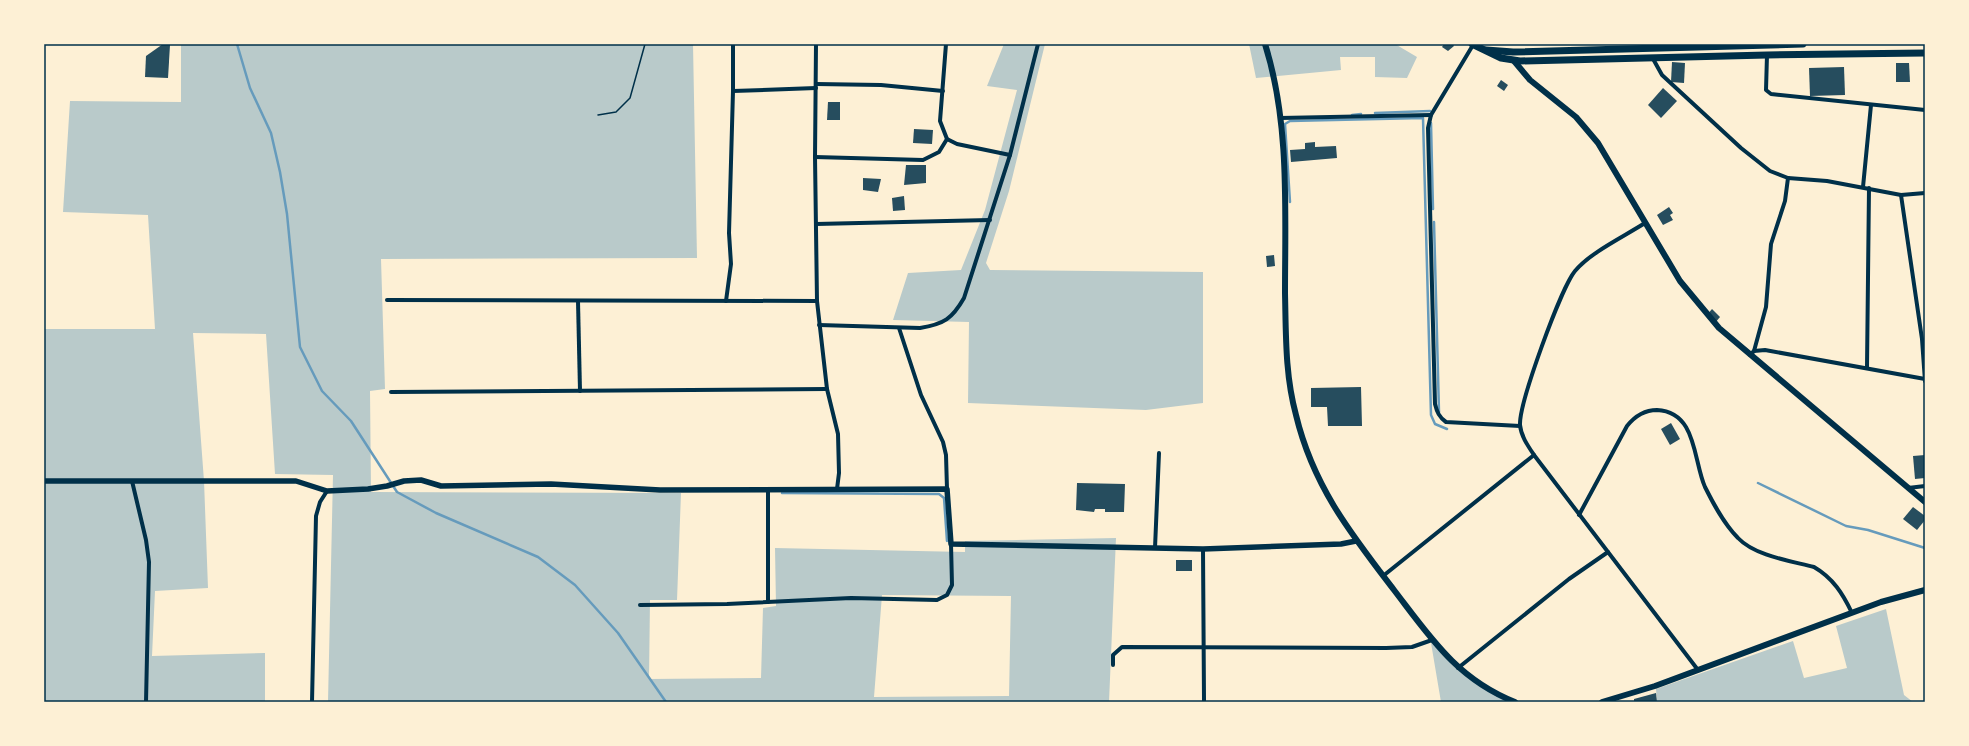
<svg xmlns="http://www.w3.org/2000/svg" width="1969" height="746" font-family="'PT Sans',sans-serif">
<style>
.green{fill:#b9caca;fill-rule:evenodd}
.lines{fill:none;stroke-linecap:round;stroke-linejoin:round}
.stream{stroke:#669bbc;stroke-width:2.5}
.building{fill:#264d5e}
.path{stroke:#003049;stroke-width:1.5}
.minor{stroke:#003049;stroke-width:4}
.tertiary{stroke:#003049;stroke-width:5.5}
.secondary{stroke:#003049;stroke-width:6}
.trunk{stroke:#003049;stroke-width:7}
.neatline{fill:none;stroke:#003049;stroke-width:1.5}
</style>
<rect width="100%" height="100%" fill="#fdf0d5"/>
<g class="green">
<path d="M181,44H693L697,258L381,259L385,389L370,391L371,492L681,493L677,600H650L649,679L761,678L763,608L776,606L775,548L965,552V541L1116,538L1109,702H328L333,475L275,474L266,334L193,333L204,481L208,588L155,591L152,656L265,653V702H44V329H155L148,215L63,212L70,101L181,102ZM882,595L1011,596L1009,696L874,697Z"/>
<path d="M1004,44H1045L1009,191L986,263L990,270L1203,272V403L1146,410L968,403L969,322L893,320L908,273L961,270L985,210L1017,90L987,86Z"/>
<path d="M1249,44H1395L1417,57L1407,78L1375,77V57H1340L1341,70L1256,78Z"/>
<path d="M1886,609L1904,695L1913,702H1657L1656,689L1793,641L1804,678L1847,668L1836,626Z"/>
<path d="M1430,637L1464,673L1516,702H1441Z"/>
</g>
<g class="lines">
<g class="stream">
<path d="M237,44L250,88L271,133L280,172L287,214L300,347L322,391L351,421L397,492L436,513L538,557L575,585L618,633L666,702"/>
<path d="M1375,113L1430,111"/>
<path d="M1352,115L1361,114"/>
<path d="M1431,123L1433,209"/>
<path d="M1290,202L1285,124L1290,121L1423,118L1431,415L1435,424L1447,429"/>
<path d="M1434,222L1439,412"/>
<path d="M1758,483L1846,526L1868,530L1925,548"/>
<path d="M782,493L939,494L944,498L947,541"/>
</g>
</g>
<g class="building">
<path d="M163,44L170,45L168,78L145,77L146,56Z"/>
<path d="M1444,44H1453L1454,46L1448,51L1442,47Z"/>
<path d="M1672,62L1685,63L1684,83L1671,82Z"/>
<path d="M1896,63H1909L1910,82H1896Z"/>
<path d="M1844,67L1845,95L1810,96L1809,68Z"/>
<path d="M1501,80L1508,85L1504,91L1497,86Z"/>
<path d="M1663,88L1677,101L1661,118L1648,105Z"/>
<path d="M828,102H840V120H827Z"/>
<path d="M914,129L933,130L932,144L913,143Z"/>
<path d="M1315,142V147L1336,146L1337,158L1291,162L1290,150L1305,149V143Z"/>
<path d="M906,165H926V183L904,185Z"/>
<path d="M863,178L881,179L878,192L863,190Z"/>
<path d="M904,196L905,210L893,211L892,198Z"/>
<path d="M1669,207L1673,213L1670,215L1673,220L1663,225L1657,215Z"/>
<path d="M1274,255L1275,266L1267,267L1266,256Z"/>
<path d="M1712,309L1720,317L1715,323L1707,315Z"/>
<path d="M1361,387L1362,426H1328L1327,407H1311V388Z"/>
<path d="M1671,423L1680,439L1670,445L1661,429Z"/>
<path d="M1925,455V478L1915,479L1913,456Z"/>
<path d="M1077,483L1125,484L1124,512H1105V509H1095L1094,512L1076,510Z"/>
<path d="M1913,507L1925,516V520L1917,530L1903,519Z"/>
<rect x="1176" y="560" width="16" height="11"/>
<path d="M1656,693L1657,702H1634V699Z"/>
</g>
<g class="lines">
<path class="path" d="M598,115L616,112L630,98L645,44"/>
<g class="minor">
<path d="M816,44L815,157L817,301L827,389L838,434L839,473L837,489"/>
<path d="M946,44L940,121L947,139L957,144L1010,155"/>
<path d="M1473,45L1431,115L1428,128L1435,404C1437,412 1439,417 1446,422L1520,426"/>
<path d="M1767,55L1766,90L1771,94L1925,110"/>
<path d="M1652,57L1662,75L1741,148L1770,171L1788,178L1827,181L1901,195L1925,193"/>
<path d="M816,84L881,85L943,91"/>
<path d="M733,91L816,88"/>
<path d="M1280,118L1431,115"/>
<path d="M815,157L923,160L939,152L947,139"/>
<path d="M1863,187L1871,105"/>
<path d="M1901,195L1922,339L1925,381"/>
<path d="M1645,223C1623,237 1591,252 1575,271C1561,288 1519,403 1520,425C1521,436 1528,446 1534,455L1698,670"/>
<path d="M816,224L990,220"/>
<path d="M387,300L817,301"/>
<path d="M578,301L580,391"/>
<path d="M726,301L731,264L729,233L733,91V44"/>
<path d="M819,325L920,328C944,324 952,319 964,298L1010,155L1038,44"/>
<path d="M899,328L921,395L943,442L946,455L947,489"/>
<path d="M1754,351L1766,307L1771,244L1785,201L1788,178"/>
<path d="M1750,355L1754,351L1765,350L1925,379"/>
<path d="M1867,367L1869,188"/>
<path d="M391,392L827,389"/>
<path d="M132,481L146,540L149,562L146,702"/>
<path d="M1908,488L1925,486"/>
<path d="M768,489V602"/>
<path d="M1579,515L1627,426C1635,416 1644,410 1657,410C1697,412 1693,460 1705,487C1714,505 1724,524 1738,538C1755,556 1791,561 1814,567C1833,578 1843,594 1852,613"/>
<path d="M1155,548L1159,453"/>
<path d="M1203,549L1204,701"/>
<path d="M1383,576L1534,455"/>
<path d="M640,605L727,604L851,598L937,600L947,595L952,585L951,544"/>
<path d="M1113,665V655L1122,647L1386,648L1412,647L1432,640"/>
<path d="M1458,668L1569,579L1608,552"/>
<path d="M312,702L316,516L320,502L327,491"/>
</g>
<path class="tertiary" d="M44,481H296L327,491L368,489L387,486L404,481L421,480L441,486L551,484L660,490L947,489L951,544L1203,549L1341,544L1356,541"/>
<g class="secondary">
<path d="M1265,44C1290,123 1285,211 1285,293C1286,334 1285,375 1296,415C1313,486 1351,534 1394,590C1430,637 1457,679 1515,702"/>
<path d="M1514,61L1530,80L1576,117L1598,143L1680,281L1719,328L1925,502"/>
<path d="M1602,702L1655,686L1881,602L1925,590"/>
</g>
<g class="trunk">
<path d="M1472,44L1501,58L1520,61L1767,55L1925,53"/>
<path d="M1486,50L1513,52L1803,44"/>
</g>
</g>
<rect width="1969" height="746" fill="none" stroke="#fdf0d5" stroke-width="90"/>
<rect x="45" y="45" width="1879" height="656" class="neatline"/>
</svg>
